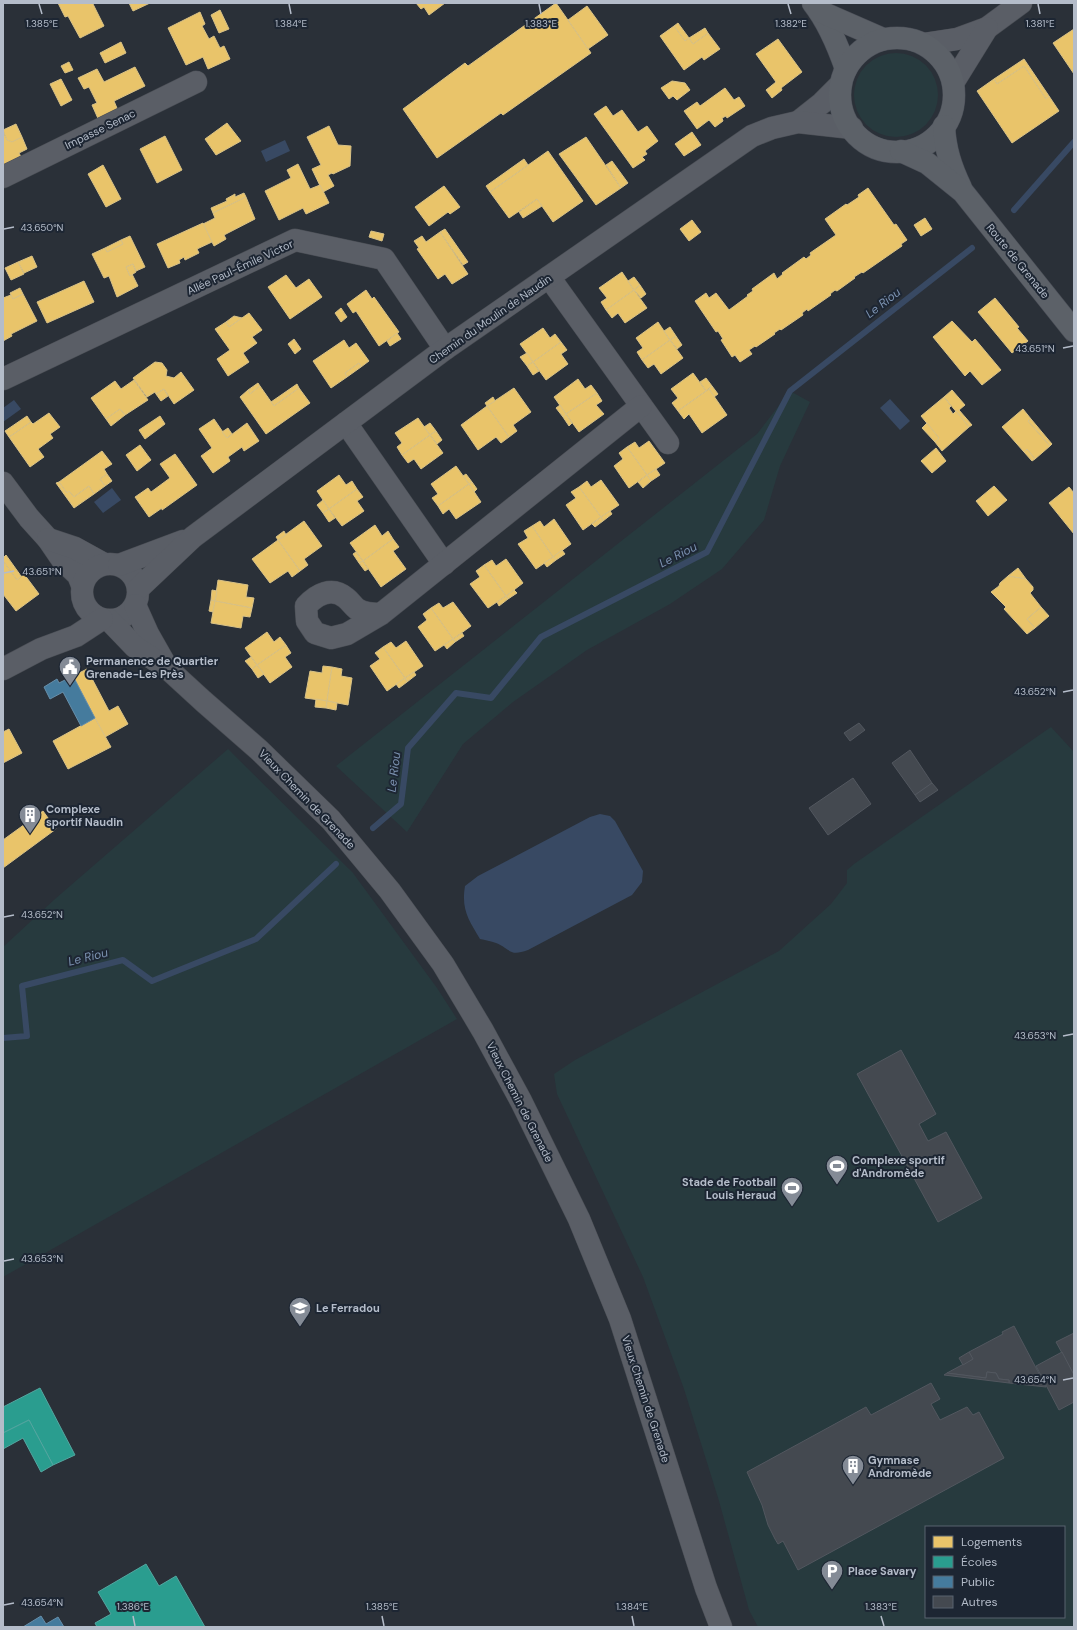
<svg xmlns="http://www.w3.org/2000/svg" width="1077" height="1630" font-family="'DM Sans',sans-serif">
<style>
.green{fill:#273a3e;fill-rule:evenodd}
.water{fill:#384963}
.homes{fill:#e9c46a;stroke:#d9c286}
.schools{fill:#2a9d8f;stroke:#53a6a0}
.public{fill:#457b9d;stroke:#668eaa}
.lines{fill:none;stroke-linecap:round;stroke-linejoin:round}
.stream{stroke:#384963;stroke-width:6}
.building{fill:#444950;stroke:#52575f}
.minor-casing{stroke:#484c53;stroke-width:23}
.major-casing{stroke:#484c55;stroke-width:23}
.minor{stroke:#5a5e66;stroke-width:22}
.major{stroke:#5c6168;stroke-width:22}
.ticks{fill:none;stroke:#b4bcc9;stroke-width:1.5}
.labels{text-anchor:middle;dominant-baseline:central;stroke-width:4;stroke-linejoin:round;paint-order:stroke}
.street-label{font-size:11px;fill:#b4bcc9;stroke:#1d2633}
.poi-label{font-size:11px;font-weight:bold;fill:#b4bcc9;stroke:#1d2633;text-anchor:start}
.water-label{font-size:12px;font-style:italic;fill:#7c92b1;stroke:#1d2633}
.ticks-label{font-size:10px;text-anchor:middle;fill:#b4bcc9;stroke:#1d2633;stroke-width:4;stroke-linejoin:round;paint-order:stroke}
</style>
<rect width="100%" height="100%" fill="#2a3038"/>
<g class="green">
<circle cx="896" cy="95" r="42"/>
<path d="M790,391L810,402L780,466L764,520L722,569L670,604L587,650L513,702L463,744L407,832L336,766L757,434Z"/>
<path d="M1051,727L1074,752V1627H758L749,1610L719,1501L684,1389L643,1277L557,1094L554,1074L575,1060L779,951L831,904L847,883V870L854,864ZM926,1527H1064V1617H926Z"/>
<path d="M228,749L353,873L437,988L457,1019L3,1277V947L55,899Z"/>
</g>
<g class="water">
<path d="M285,140L290,151L266,162L261,151Z"/>
<path d="M890,399L910,421L900,430L880,408Z"/>
<path d="M14,400L21,409L3,422V408Z"/>
<path d="M112,488L121,500L103,513L94,502Z"/>
<path d="M600,814L610,816L615,821L643,871L642,882L632,895L528,950C509,957 511,949 496,943C491,941 485,940 480,939C469,920 461,910 465,886L478,876L590,817Z"/>
</g>
<g class="homes">
<path d="M58,3H94L93,4L104,26L80,38L68,16L65,17Z"/>
<path d="M129,3H150L133,11Z"/>
<path d="M416,3H445L429,15L424,7L421,9Z"/>
<path d="M556,3L591,53L503,115L501,113L437,158L403,109L465,63L468,66Z"/>
<path d="M587,6L608,35L588,49L568,20Z"/>
<path d="M220,10L229,29L219,33L211,15Z"/>
<path d="M200,12L205,24L202,26L209,39L214,36L220,48L224,46L230,59L208,69L203,57L186,65L168,28Z"/>
<path d="M678,23L689,38L685,41L674,26Z"/>
<path d="M674,26L685,41L689,38L693,44L708,33L720,49L704,60L702,57L684,70L660,36Z"/>
<path d="M705,28L708,33L693,44L689,38Z"/>
<path d="M1074,29V74L1053,43Z"/>
<path d="M778,39L802,72L781,88L782,90L772,98L766,90L776,82L756,54Z"/>
<path d="M121,42L126,53L105,63L100,53Z"/>
<path d="M1024,59L1049,96L1046,99L1024,66L997,84L994,79Z"/>
<path d="M69,62L73,70L65,73L61,66Z"/>
<path d="M1024,66L1046,99L1049,96L1059,111L1012,143L977,91L994,79L997,84Z"/>
<path d="M135,67L145,86L114,101L119,113L100,123L92,105L97,103L89,87L84,89L78,78L97,69L104,82Z"/>
<path d="M61,79L72,100L61,106L50,84Z"/>
<path d="M672,81L685,83L690,90L677,100L673,96L669,99L661,88Z"/>
<path d="M725,88L734,100L739,97L745,106L727,118L726,116L722,118L723,121L715,127L709,120L697,129L684,111L697,102L700,106Z"/>
<path d="M606,106L613,116L622,110L638,132L647,126L658,141L645,151L647,154L642,157L645,160L633,168L594,114Z"/>
<path d="M227,123L241,141L216,155L205,139Z"/>
<path d="M16,124L22,137L12,142L7,140L3,130Z"/>
<path d="M329,126L338,145L351,146L350,166L333,174L332,173L328,175L334,186L323,192L312,169L321,165L307,137Z"/>
<path d="M3,132L7,140L12,142L22,137L27,149L19,153L23,161L3,171Z"/>
<path d="M692,132L701,145L684,156L675,144Z"/>
<path d="M165,136L182,170L157,183L140,149Z"/>
<path d="M586,137L621,188L596,205L559,154Z"/>
<path d="M548,151L583,201L553,222L537,199L509,218L490,192Z"/>
<path d="M524,159L528,165L490,192L486,186Z"/>
<path d="M612,161L628,183L621,188L606,165Z"/>
<path d="M298,164L310,189L320,185L329,203L306,214L303,208L279,220L265,191L291,178L287,170Z"/>
<path d="M103,165L121,199L106,207L88,174Z"/>
<path d="M444,186L460,207L450,214L448,212L429,226L415,207Z"/>
<path d="M868,188L894,225L896,224L907,240L901,244L902,246L863,273L862,272L854,277L855,278L837,291L835,290L830,294L831,295L808,311L807,309L802,313L803,315L781,330L780,329L774,333L775,334L756,347L755,346L749,350L752,354L740,362L735,355L732,357L721,340L723,339L718,331L716,332L695,301L706,293L709,298L716,293L729,310L748,296L747,295L753,291L752,289L774,273L777,279L783,274L782,273L804,257L806,259L811,255L810,253L836,235L825,219L846,204L847,205L859,197L858,195Z"/>
<path d="M244,193L246,197L213,213L211,208L227,201L226,199L235,194V197Z"/>
<path d="M246,197L255,219L224,235L226,239L214,246L203,224L215,218L213,213Z"/>
<path d="M537,199L542,206L523,218L519,212Z"/>
<path d="M925,218L932,229L921,236L914,225Z"/>
<path d="M692,220L701,232L689,241L680,229Z"/>
<path d="M203,223L212,242L197,249L199,253L185,260L184,257L179,260L180,263L168,268L157,244Z"/>
<path d="M445,229L468,262L463,265L440,232Z"/>
<path d="M371,231L384,234L382,241L369,237Z"/>
<path d="M440,232L468,274L452,284L445,274L438,279L417,249L419,248L414,241L422,236L426,242Z"/>
<path d="M130,236L145,267L136,271L133,264L126,267L130,276L132,274L138,286L117,297L109,276L104,278L92,254L105,248L107,252L123,244L121,240Z"/>
<path d="M121,240L123,244L107,252L105,248Z"/>
<path d="M32,256L37,267L24,273L18,262Z"/>
<path d="M18,262L24,274L11,280L5,268Z"/>
<path d="M133,264L136,272L130,276L126,267Z"/>
<path d="M622,272L634,290L606,310L601,302L607,298L599,288Z"/>
<path d="M286,275L296,288L309,279L322,297L290,319L268,287Z"/>
<path d="M634,277L640,285L634,290L628,281Z"/>
<path d="M84,281L94,302L47,323L37,302Z"/>
<path d="M640,285L646,294L641,298L634,290Z"/>
<path d="M20,288L23,294L13,299L10,293Z"/>
<path d="M366,290L372,299L374,297L399,332L379,346L356,311L353,313L347,304Z"/>
<path d="M634,290L647,308L625,323L618,313L612,318L606,310Z"/>
<path d="M23,294L37,321L11,334L12,336L3,341V298L11,295L13,299Z"/>
<path d="M995,298L1019,327L1017,328L1028,341L1012,353L978,312Z"/>
<path d="M341,308L347,317L341,322L335,313Z"/>
<path d="M249,313L262,330L252,337L257,343L243,353L249,362L228,376L217,359L230,350L215,329L226,322L229,327Z"/>
<path d="M234,316L242,318L229,327L226,322Z"/>
<path d="M952,321L972,342L975,339L1001,370L982,385L970,371L965,376L933,337Z"/>
<path d="M658,322L670,340L642,360L637,352L643,348L636,338Z"/>
<path d="M670,327L676,336L670,340L664,331Z"/>
<path d="M543,328L550,338L555,334L561,342L533,362L520,344Z"/>
<path d="M397,333L401,339L390,346L387,341Z"/>
<path d="M676,336L682,345L677,349L670,340Z"/>
<path d="M294,339L301,349L295,354L288,344Z"/>
<path d="M344,340L349,348L356,343L369,361L361,367L359,363L345,373L347,377L331,388L313,361Z"/>
<path d="M670,340L683,358L661,374L654,364L648,368L642,360Z"/>
<path d="M561,342L567,350L561,354L568,364L546,380L533,362Z"/>
<path d="M527,353L533,362L527,366L520,357Z"/>
<path d="M155,362L162,363L167,370L166,376L174,378L181,372L194,390L174,404L164,389L156,394L155,392L147,397L133,378Z"/>
<path d="M533,362L539,371L533,375L527,366Z"/>
<path d="M359,363L361,367L347,377L345,373Z"/>
<path d="M693,373L706,391L678,411L672,403L678,398L671,389Z"/>
<path d="M706,378L712,386L706,391L700,382Z"/>
<path d="M578,379L585,389L591,385L597,393L566,414L554,397Z"/>
<path d="M134,380L148,400L125,415L120,409L106,419L91,398L115,381L121,389Z"/>
<path d="M258,383L260,386L250,394L248,390Z"/>
<path d="M297,384L299,388L274,406L271,402Z"/>
<path d="M260,386L274,406L299,388L310,403L266,434L240,397L248,390L250,394Z"/>
<path d="M712,386L718,394L714,397L709,389Z"/>
<path d="M514,388L531,412L513,425L517,431L509,437L487,406Z"/>
<path d="M164,389L168,396L161,401L156,394Z"/>
<path d="M709,389L727,415L702,433L689,414L684,419L678,411Z"/>
<path d="M952,390L965,405L959,410L972,425L969,427L944,397Z"/>
<path d="M597,393L602,401L596,405L604,414L579,432L566,414Z"/>
<path d="M493,397L495,401L487,406L485,403Z"/>
<path d="M944,397L951,406L949,408L953,414L956,411L969,427L942,451L935,442L939,438L921,416Z"/>
<path d="M560,405L566,414L563,417L556,408Z"/>
<path d="M487,406L509,437L501,443L496,437L478,450L461,425Z"/>
<path d="M120,409L125,415L111,426L106,419Z"/>
<path d="M1023,409L1031,419L1028,421L1050,446L1035,459L1027,449L1024,452L1002,427Z"/>
<path d="M49,413L60,427L50,434L53,438L38,449L44,457L30,467L9,437L31,422L33,424Z"/>
<path d="M566,414L572,423L569,426L563,417Z"/>
<path d="M27,416L31,422L9,437L5,431Z"/>
<path d="M160,416L165,424L145,439L139,430Z"/>
<path d="M418,418L430,435L402,455L397,447L402,443L395,433Z"/>
<path d="M214,419L227,438L247,423L259,441L244,451L242,447L228,457L230,461L213,473L201,456L212,448L199,429Z"/>
<path d="M1031,419L1052,444L1050,446L1028,421Z"/>
<path d="M430,423L436,431L430,435L424,427Z"/>
<path d="M927,423L939,438L935,442L922,428Z"/>
<path d="M228,428L232,434L227,438L222,432Z"/>
<path d="M436,431L442,440L437,444L430,435Z"/>
<path d="M430,435L443,453L421,469L414,459L408,463L402,455Z"/>
<path d="M649,441L665,463L647,475L627,447L635,442L639,448Z"/>
<path d="M140,445L151,460L137,471L126,455Z"/>
<path d="M627,447L647,475L629,488L614,466L623,459L619,453Z"/>
<path d="M936,448L946,461L932,473L921,461Z"/>
<path d="M1027,449L1035,459L1032,461L1024,452Z"/>
<path d="M102,451L112,464L104,469L107,474L100,479L105,486L94,494L89,486L74,497L69,491L67,493L59,482Z"/>
<path d="M175,454L197,485L162,510V508L149,517L135,497L148,488L151,492L170,478L160,464Z"/>
<path d="M456,466L469,484L438,506L432,498L438,494L431,484Z"/>
<path d="M656,469L660,475L651,481L647,475Z"/>
<path d="M107,474L112,481L105,486L100,479Z"/>
<path d="M466,474L472,482L469,484L463,476Z"/>
<path d="M339,475L346,485L352,481L357,489L329,509L317,491Z"/>
<path d="M647,475L651,481L643,488L638,482Z"/>
<path d="M601,480L619,505L601,517L579,487L587,481L591,487Z"/>
<path d="M59,482L67,493L69,491L74,497L89,486L94,494L74,508L56,483Z"/>
<path d="M472,482L477,489L474,492L469,484Z"/>
<path d="M469,484L481,502L456,519L449,509L443,514L438,506Z"/>
<path d="M994,486L1007,500L988,516L976,501Z"/>
<path d="M579,487L601,517L583,530L566,505L576,498L571,492Z"/>
<path d="M1069,487L1074,493V534L1049,503Z"/>
<path d="M357,489L363,497L357,501L364,511L342,526L329,509Z"/>
<path d="M323,500L329,509L323,513L317,505Z"/>
<path d="M329,509L335,518L329,522L323,513Z"/>
<path d="M610,511L612,514L603,521L601,517Z"/>
<path d="M601,517L603,521L595,527L592,524Z"/>
<path d="M554,519L571,544L553,557L532,526L540,521L544,527Z"/>
<path d="M304,521L322,546L304,559L308,565L300,571L278,540Z"/>
<path d="M375,525L382,536L388,531L393,539L363,561L350,543Z"/>
<path d="M532,526L553,557L536,569L518,544L528,538L524,531Z"/>
<path d="M284,531L286,535L278,540L276,537Z"/>
<path d="M393,539L399,547L393,551L406,569L381,587L363,561Z"/>
<path d="M278,540L300,571L292,577L288,571L270,583L252,559Z"/>
<path d="M562,550L565,554L556,560L553,557Z"/>
<path d="M356,552L363,561L359,563L353,554Z"/>
<path d="M6,555L21,576L17,580L3,561V558Z"/>
<path d="M553,557L556,560L547,567L544,563Z"/>
<path d="M506,559L523,583L506,596L484,565L492,560L496,566Z"/>
<path d="M3,561L17,580L24,574L39,594L16,611L3,594Z"/>
<path d="M363,561L368,569L365,571L359,563Z"/>
<path d="M484,565L506,596L488,608L470,584L480,577L476,571Z"/>
<path d="M1018,568L1026,579L1008,576Z"/>
<path d="M1008,576L1026,579L1033,587V590L1030,593L1041,607L1027,619L1035,628L1027,634L1004,609L1006,607L991,592L999,586L1000,583Z"/>
<path d="M218,580L248,585L246,597L254,598L252,608L215,601Z"/>
<path d="M212,590L217,591L215,601L211,600Z"/>
<path d="M514,590L517,593L508,599L506,596Z"/>
<path d="M506,596L508,599L499,606L497,602Z"/>
<path d="M211,600L215,601L213,612L209,611Z"/>
<path d="M215,601L252,608L250,617L243,616L241,628L211,623Z"/>
<path d="M453,602L471,626L453,639L431,608L439,603L443,608Z"/>
<path d="M1041,607L1049,616L1035,628L1027,619Z"/>
<path d="M431,608L453,639L435,651L418,627L427,620L423,614Z"/>
<path d="M267,632L274,642L280,637L286,645L257,665L245,648Z"/>
<path d="M462,633L464,636L455,642L453,639Z"/>
<path d="M453,639L455,642L447,649L444,645Z"/>
<path d="M406,641L423,666L405,678L383,647L391,642L396,648Z"/>
<path d="M286,645L291,653L285,657L292,667L270,683L257,665Z"/>
<path d="M383,647L405,678L387,691L370,666L380,659L375,653Z"/>
<path d="M251,657L257,665L252,669L245,661Z"/>
<path d="M257,665L264,674L258,678L252,669Z"/>
<path d="M323,666L332,667L327,701L305,698L310,671L322,673Z"/>
<path d="M332,667L342,669L341,676L352,678L348,705L327,701Z"/>
<path d="M87,669L109,711L118,706L128,724L105,737L73,676Z"/>
<path d="M414,672L416,675L407,682L405,678Z"/>
<path d="M405,678L407,682L399,688L396,684Z"/>
<path d="M316,699L327,701L326,708L315,707Z"/>
<path d="M327,701L337,703L336,710L326,708Z"/>
<path d="M95,718L111,747L68,769L53,741Z"/>
<path d="M9,729L22,753L3,763V732Z"/>
<path d="M43,811L56,829L3,868V840Z"/>
</g>
<g class="schools">
<path d="M40,1388L75,1455L53,1465L29,1420L3,1433V1407Z"/>
<path d="M29,1420L53,1465L41,1472L23,1438L3,1449V1433Z"/>
<path d="M146,1564L159,1586L176,1576L205,1627H97L95,1623L111,1614L98,1592Z"/>
</g>
<g class="public">
<path d="M73,676L95,718L81,726L63,692L50,699L44,687L57,679L59,683Z"/>
<path d="M41,1616L46,1624L58,1617L64,1627H23Z"/>
</g>
<g class="lines">
<g class="stream">
<path d="M1014,210L1074,142"/>
<path d="M373,828L401,804L408,748L456,693L491,698L541,637L707,552L790,391L972,248"/>
<path d="M3,1038L27,1036L22,986L123,960L152,981L256,939L336,864"/>
</g>
</g>
<g class="building">
<path d="M859,723L865,730L850,741L844,733Z"/>
<path d="M910,750L932,783L915,795L892,763Z"/>
<path d="M853,778L871,804L828,835L809,808Z"/>
<path d="M932,783L938,790L920,802L915,795Z"/>
<path d="M901,1050L936,1114L919,1124L928,1141L946,1132L982,1198L938,1222L857,1074Z"/>
<path d="M1014,1326L1046,1387L1009,1383V1380L999,1379L996,1373L987,1372L986,1378L947,1373L973,1359L969,1352L1003,1334L1002,1332Z"/>
<path d="M1074,1333V1375L1056,1342Z"/>
<path d="M969,1352L973,1359L963,1365L959,1358Z"/>
<path d="M1062,1352L1074,1375V1402L1059,1410L1036,1366Z"/>
<path d="M987,1372L996,1373L999,1379L1009,1380V1383L944,1375L947,1373L986,1378Z"/>
<path d="M931,1383L940,1399L931,1404L940,1420L967,1407L973,1415L979,1412L1004,1458L798,1570L783,1541L778,1544L775,1539L768,1525L762,1505L747,1472L866,1407L871,1415Z"/>
</g>
<g class="lines">
<g class="minor-casing">
<g id="minor">
<path d="M924,44L957,39L987,28L1021,3"/>
<path d="M953,83L987,28"/>
<path d="M798,122L822,103L841,84"/>
<path d="M3,177L196,82"/>
<path d="M549,277L668,443"/>
<path d="M3,379L295,240L384,259L445,349"/>
<path d="M346,423L444,564"/>
<path d="M3,483L29,518L48,539L63,561L78,575L82,585"/>
<path d="M48,539L75,548L104,564"/>
<circle cx="110" cy="592" r="28"/>
<path d="M119,565L183,541"/>
<path d="M138,589L193,537L445,349L752,136L772,128L798,122L852,128"/>
<path d="M135,605L148,634L165,664"/>
<path d="M381,614C373,614 365,614 357,609C353,606 350,601 346,598C332,586 317,594 306,606L307,621L315,633L331,638L347,634L381,614L641,406"/>
<path d="M109,620L135,647L167,668L203,701L259,750L331,820L390,891L443,964L483,1031L521,1101L579,1219L620,1319L706,1588L721,1627"/>
<path d="M3,669L41,649L76,636L102,619"/>
</g>
</g>
<g class="major-casing">
<g id="major">
<path d="M813,3C828,22 838,46 846,69"/>
<path d="M819,11L883,39"/>
<circle cx="897" cy="95" r="57"/>
<path d="M944,126C945,149 951,167 961,188"/>
<path d="M901,151L927,163L963,192L1074,331"/>
</g>
</g>
<use href="#minor" class="minor"/>
<use href="#major" class="major"/>
</g>
<path class="ticks" d="M39,4L42,14M289,4L291,14M539,4L541,14M788,4L791,14M1038,4L1040,14M4,229L14,227M1063,348L1073,346M4,573L14,571M1063,692L1073,690M4,917L14,915M1063,1036L1073,1034M4,1261L14,1259M1063,1380L1073,1378M4,1605L14,1603M133,1616L135,1626M382,1616L384,1626M632,1616L634,1626M881,1616L884,1626"/>
<defs>
<g id="civic-pin" transform="scale(1.15)"><path d="M0 17L-7.5 6A9.5 9.5 0 1 1 7.5 6Z" fill="#848b96" stroke="#1d2633"/><path d="M-.6-6.5H3V-4.5H.6V-3L4-1V1h2V6H-6V1h2V-1L-.6-3ZM-1.2 2.5V6h2.4V2.5Z" fill="#fff"/></g>
<g id="building-pin" transform="scale(1.15)"><path d="M0 17L-7.5 6A9.5 9.5 0 1 1 7.5 6Z" fill="#848b96" stroke="#1d2633"/><path d="M-4-6H4V6H1V3H-1V6H-4ZM-2.5-4.3h1.7v1.8h-1.7ZM.8-4.3h1.7v1.8H.8ZM-2.5-1h1.7V.8h-1.7ZM.8-1h1.7V.8H.8Z" fill="#fff"/></g>
<g id="stadium-pin" transform="scale(1.15)"><path d="M0 17L-7.5 6A9.5 9.5 0 1 1 7.5 6Z" fill="#848b96" stroke="#1d2633"/><path d="M0-5a6.5 5 0 1 0 0 10a6.5 5 0 1 0 0-10ZM-3.5-1.8h7v3.6h-7Z" fill="#fff"/></g>
<g id="school-pin" transform="scale(1.15)"><path d="M0 17L-7.5 6A9.5 9.5 0 1 1 7.5 6Z" fill="#848b96" stroke="#1d2633"/><path d="M0-5L7-2L0 1L-7-2ZM-4 1L0 2.5L4 1V4Q0 6-4 4Z" fill="#fff"/></g>
<g id="parking-pin" transform="scale(1.15)"><path d="M0 17L-7.5 6A9.5 9.5 0 1 1 7.5 6Z" fill="#848b96" stroke="#1d2633"/><path d="M-3.5-5.5H1a3.5 3.5 0 0 1 0 7H-1V5.5H-3.5ZM-1-3.4V-.6H.8a1.4 1.4 0 0 0 0-2.8Z" fill="#fff"/></g>
</defs>
<g fill-rule="evenodd">
<use href="#civic-pin" x="70" y="667"/>
<use href="#building-pin" x="30" y="815"/>
<use href="#stadium-pin" x="837" y="1166"/>
<use href="#stadium-pin" x="792" y="1188"/>
<use href="#school-pin" x="300" y="1308"/>
<use href="#building-pin" x="853" y="1466"/>
<use href="#parking-pin" x="832" y="1571"/>
</g>
<g class="labels">
<g class="street-label">
<text transform="translate(100 129) rotate(-26)">Impasse Senac</text>
<text transform="translate(1018 261) rotate(51)">Route de Grenade</text>
<text transform="translate(240 267) rotate(-25)">Allée Paul-Émile Victor</text>
<text transform="translate(490 319) rotate(-35)">Chemin du Moulin de Naudin</text>
<text transform="translate(307 799) rotate(46)">Vieux Chemin de Grenade</text>
<text transform="translate(520 1102) rotate(63)">Vieux Chemin de Grenade</text>
<text transform="translate(646 1399) rotate(72)">Vieux Chemin de Grenade</text>
</g>
<g class="poi-label">
<text x="86" y="661">Permanence de Quartier<tspan x="86" dy="13">Grenade-Les Près</tspan></text>
<text x="46" y="809">Complexe<tspan x="46" dy="13">sportif Naudin</tspan></text>
<text x="852" y="1160">Complexe sportif<tspan x="852" dy="13">d'Andromède</tspan></text>
<text x="776" y="1182" text-anchor="end">Stade de Football<tspan x="776" dy="13">Louis Heraud</tspan></text>
<text x="316" y="1308">Le Ferradou</text>
<text x="868" y="1460">Gymnase<tspan x="868" dy="13">Andromède</tspan></text>
<text x="848" y="1571">Place Savary</text>
</g>
<g class="water-label">
<text transform="translate(883 303) rotate(-38)">Le Riou</text>
<text transform="translate(678 555) rotate(-27)">Le Riou</text>
<text transform="translate(394 772) rotate(-83)">Le Riou</text>
<text transform="translate(88 957) rotate(-14)">Le Riou</text>
</g>
</g>
<g class="ticks-label">
<text x="42" y="27">1.385°E</text>
<text x="291" y="27">1.384°E</text>
<text x="541" y="27">1.383°E</text>
<text x="791" y="27">1.382°E</text>
<text x="1040" y="27">1.381°E</text>
<text x="42" y="231">43.650°N</text>
<text x="1035" y="352">43.651°N</text>
<text x="42" y="575">43.651°N</text>
<text x="1035" y="695">43.652°N</text>
<text x="42" y="918">43.652°N</text>
<text x="1035" y="1039">43.653°N</text>
<text x="42" y="1262">43.653°N</text>
<text x="1035" y="1383">43.654°N</text>
<text x="42" y="1606">43.654°N</text>
<text x="133" y="1610">1.386°E</text>
<text x="382" y="1610">1.385°E</text>
<text x="632" y="1610">1.384°E</text>
<text x="881" y="1610">1.383°E</text>
</g>
<rect width="1077" height="1630" fill="none" stroke="#b4bcc9" stroke-width="8"/>
<rect x="925" y="1526" width="140" height="92" fill="#1d2633" stroke="#59626f"/>
<rect x="933" y="1536" width="20" height="12" fill="#e9c46a" stroke="#59626f"/>
<text x="961" y="1546" font-size="12" fill="#b4bcc9">Logements</text>
<rect x="933" y="1556" width="20" height="12" fill="#2a9d8f" stroke="#59626f"/>
<text x="961" y="1566" font-size="12" fill="#b4bcc9">Écoles</text>
<rect x="933" y="1576" width="20" height="12" fill="#457b9d" stroke="#59626f"/>
<text x="961" y="1586" font-size="12" fill="#b4bcc9">Public</text>
<rect x="933" y="1596" width="20" height="12" fill="#444950" stroke="#59626f"/>
<text x="961" y="1606" font-size="12" fill="#b4bcc9">Autres</text>
</svg>
